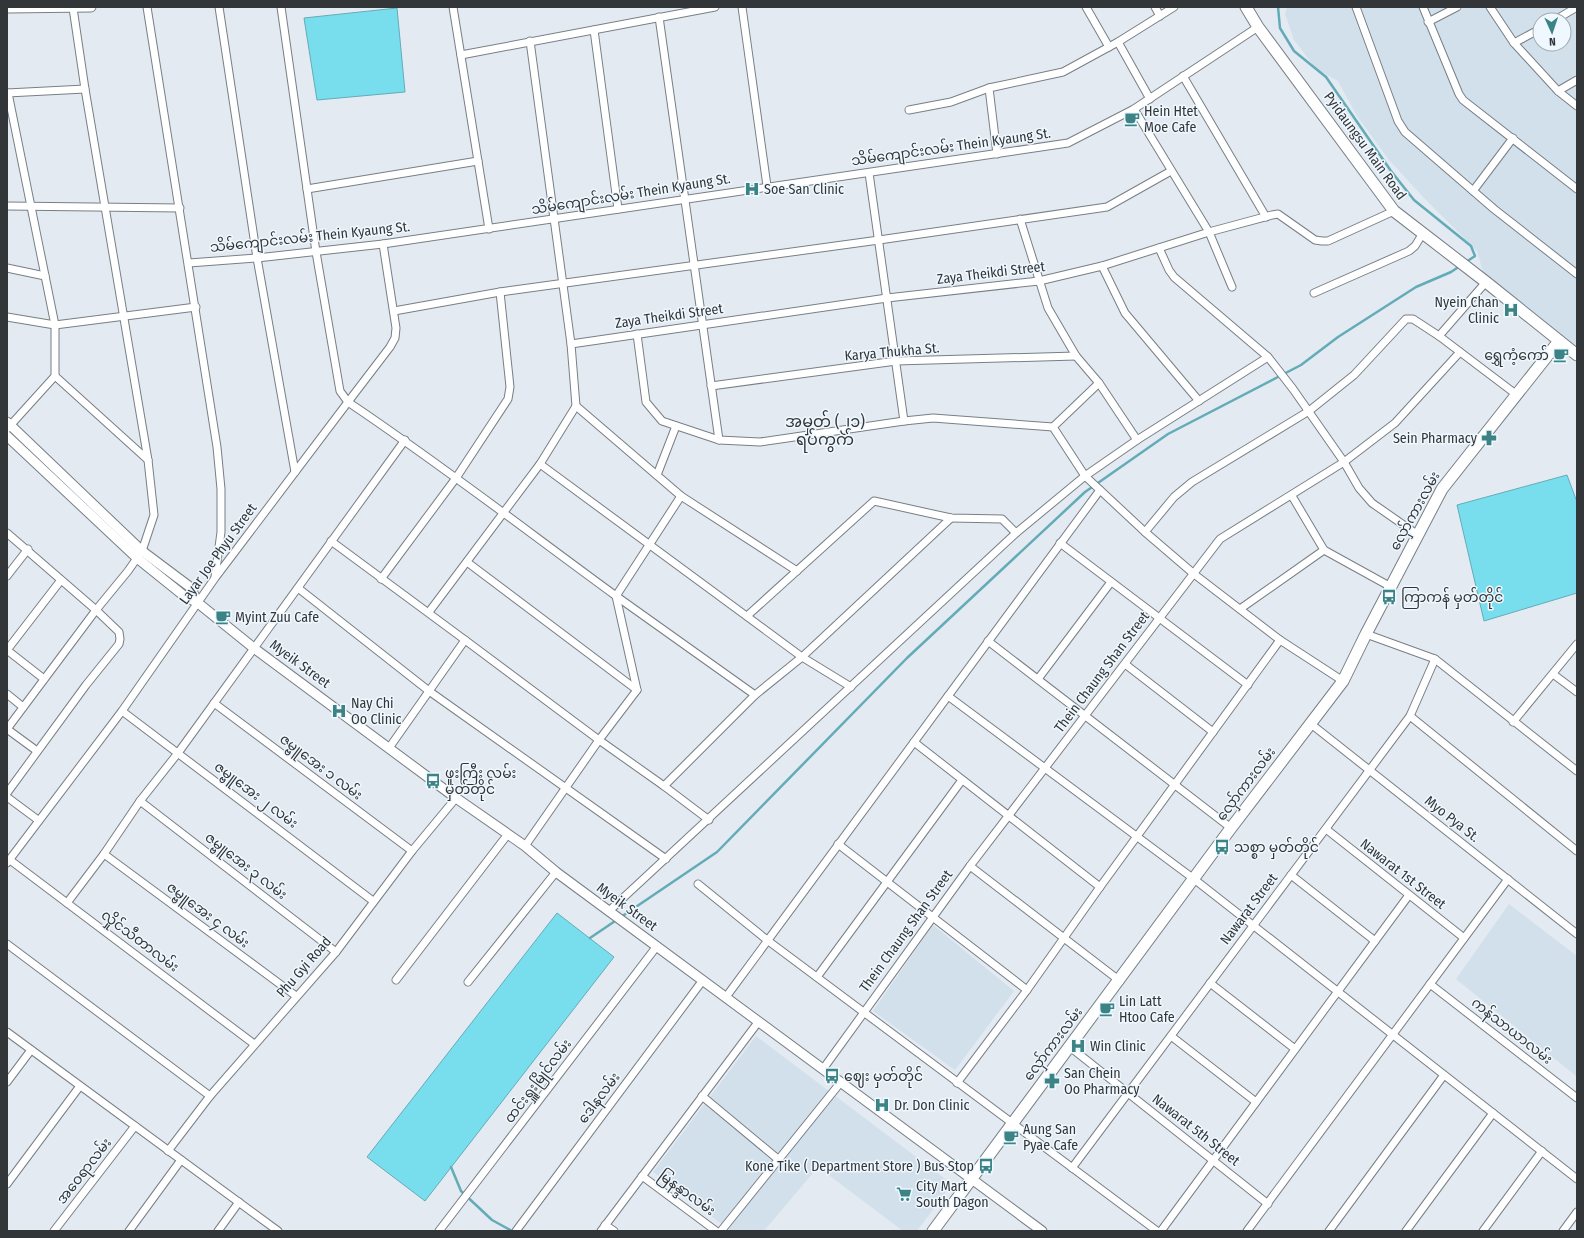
<svg xmlns="http://www.w3.org/2000/svg" width="1584" height="1238" font-family="'Fira Sans Condensed','Noto Sans Myanmar',sans-serif">
<style>
.built{fill:#d2e0ec;fill-rule:evenodd}
.water{fill:#78deee;stroke:#63acb7}
.lines{fill:none;stroke-linecap:round;stroke-linejoin:round}
.stream{stroke:#63acb7;stroke-width:2.5}
.minor-casing{stroke:#787f85;stroke-width:9}
.tertiary-casing{stroke:#787f85;stroke-width:11}
.secondary-casing{stroke:#787f85;stroke-width:13}
.minor{stroke:#fff;stroke-width:7}
.tertiary{stroke:#fff;stroke-width:9}
.secondary{stroke:#fff;stroke-width:11}
.labels{text-anchor:middle;dominant-baseline:central;stroke-width:3;stroke-linejoin:round;paint-order:stroke}
.poi-label{font-size:14px;fill:#333638;stroke:#f0f8ff;text-anchor:start}
.street-label{font-size:14px;fill:#333638;stroke:#f0f8ff}
.quarter-label{font-size:16px;fill:#333638;stroke:#f0f8ff}
</style>
<rect width="100%" height="100%" fill="#e3eaf2"/>
<g class="built">
<path d="M1287,7H1577V355L1486,282L1477,251L1423,197L1389,160L1357,116L1338,81L1316,69L1294,40L1285,14ZM1540,20H1564V44H1540Z"/>
<path d="M1509,904L1577,956L1576,1076L1456,979Z"/>
<path d="M933,925L1014,991L955,1070L873,1011Z"/>
<path d="M756,1036L952,1184L917,1231H903L818,1167L764,1231H731L653,1172Z"/>
</g>
<g class="water">
<path d="M397,8L405,92L317,100L304,18Z"/>
<path d="M1567,475L1577,502V593L1484,621L1457,505Z"/>
<path d="M557,913L614,957L425,1201L367,1157Z"/>
</g>
<g class="lines">
<g class="stream">
<path d="M1278,7L1280,28L1294,51L1326,77L1391,171L1414,200L1471,246L1475,256L1466,262"/>
<path d="M590,938L717,852L907,658L1085,492L1168,434L1301,365L1338,337L1416,287L1451,272L1460,266"/>
<path d="M451,1167L461,1191L492,1220L512,1231"/>
</g>
<g class="minor-casing">
<g id="minor">
<path d="M147,7L217,447L221,489V532L215,577"/>
<path d="M219,7L257,258L295,472"/>
<path d="M281,7L316,252L340,391L348,402C439,463 527,531 616,596L637,690L599,740L525,846"/>
<path d="M453,7L489,229"/>
<path d="M742,7L767,186"/>
<path d="M1086,7L1109,47"/>
<path d="M1155,7L1160,16"/>
<path d="M1356,7L1398,121L1405,132L1494,209L1577,274"/>
<path d="M1423,7L1459,94L1463,100L1577,189"/>
<path d="M1490,7L1514,43L1558,91L1577,106"/>
<path d="M659,17L719,440"/>
<path d="M1555,20L1577,7"/>
<path d="M1428,22L1457,7"/>
<path d="M594,30L618,209"/>
<path d="M1118,42L1150,99"/>
<path d="M1514,43L1540,29"/>
<path d="M461,55L715,7"/>
<path d="M1183,76L1266,217"/>
<path d="M1558,91L1577,80"/>
<path d="M7,93L85,89"/>
<path d="M1134,109L1209,232L1232,287"/>
<path d="M909,110L951,102L989,88"/>
<path d="M997,154L989,88L1063,72L1118,42L1174,7"/>
<path d="M869,173L904,421"/>
<path d="M307,189L478,161"/>
<path d="M1473,191L1513,138"/>
<path d="M7,206L180,208"/>
<path d="M1020,219L1048,308L1076,356L1099,383L1137,440"/>
<path d="M1159,248L1169,270L1174,277L1268,357L1293,389L1344,462L1359,488L1372,503L1418,535"/>
<path d="M189,263L257,258L383,244L1068,143L1134,109L1258,27"/>
<path d="M1102,266L1125,313L1199,401"/>
<path d="M7,268L45,276"/>
<path d="M1314,293L1409,251L1415,246L1423,233"/>
<path d="M394,311L500,292L879,240L1107,207L1171,171"/>
<path d="M7,317L55,325L196,307"/>
<path d="M637,334L646,402L662,421L719,440L760,442L904,421L933,418L1053,427L1099,383"/>
<path d="M1439,336L1486,282"/>
<path d="M571,344L887,298L1039,281L1102,266L1209,232L1272,215L1278,214L1315,240L1322,241H1328L1394,211"/>
<path d="M55,376L148,460"/>
<path d="M711,386L896,361L1076,356"/>
<path d="M576,406L681,496L797,571"/>
<path d="M1053,427L1085,476L1145,532L1194,574L1280,640L1343,681"/>
<path d="M7,429L55,376V325L8,93"/>
<path d="M540,464L802,657L851,687"/>
<path d="M657,475L676,426"/>
<path d="M681,496L616,596L755,695"/>
<path d="M1292,496L1324,550L1391,587"/>
<path d="M1145,532L1174,497L1192,482L1309,411L1354,375L1406,319H1413L1439,336L1517,395"/>
<path d="M7,533L96,610L119,632L120,639L119,644L86,685L7,793"/>
<path d="M331,541L465,640L389,748"/>
<path d="M1060,543L1248,685"/>
<path d="M467,562L637,690"/>
<path d="M7,576L28,549"/>
<path d="M381,579L456,478L508,399L510,387L500,292"/>
<path d="M298,588L429,691L666,859"/>
<path d="M1240,609L1324,550"/>
<path d="M429,612L540,464L576,406L571,344L530,41"/>
<path d="M747,616L874,501L951,518L1002,519L1016,533"/>
<path d="M1366,634L1435,659L1577,771"/>
<path d="M465,640L599,740L664,786L709,820"/>
<path d="M988,641L1231,828"/>
<path d="M7,650L61,580"/>
<path d="M7,650L44,679"/>
<path d="M1125,664L1213,732"/>
<path d="M1553,674L1577,692"/>
<path d="M1038,679L1111,582"/>
<path d="M7,694L23,707"/>
<path d="M948,696L1194,879L1577,1179"/>
<path d="M214,703L412,851"/>
<path d="M122,711L373,901"/>
<path d="M1410,716L1577,851"/>
<path d="M1513,722L1577,644"/>
<path d="M1311,724L1577,934"/>
<path d="M914,742L1100,887"/>
<path d="M37,751L7,729L96,610L128,571L142,551L154,515L148,460L85,89L73,8"/>
<path d="M664,786L755,695L802,657L951,518"/>
<path d="M7,797L38,820"/>
<path d="M140,801L336,952"/>
<path d="M1326,829L1464,938"/>
<path d="M838,844L1027,990"/>
<path d="M104,854L296,996"/>
<path d="M10,860L254,1044"/>
<path d="M7,863L122,711L215,578L348,402L390,347L395,338L396,328L383,244"/>
<path d="M970,866L1120,981"/>
<path d="M1291,875L1375,941"/>
<path d="M698,884L767,940L1157,1231"/>
<path d="M67,903L104,854L140,801L178,753L405,440"/>
<path d="M609,911L1016,533L1085,476L1137,440L1268,357"/>
<path d="M7,944L210,1096"/>
<path d="M817,977L962,780"/>
<path d="M396,980L508,834"/>
<path d="M468,982L556,872"/>
<path d="M1210,983L1295,1049"/>
<path d="M1430,984L1577,1098"/>
<path d="M726,997L1100,490"/>
<path d="M7,1032L278,1231"/>
<path d="M1171,1036L1256,1102"/>
<path d="M1070,1047L1268,1204"/>
<path d="M823,1069L970,866L1220,539L1344,462L1395,423L1460,352"/>
<path d="M7,1082L31,1050"/>
<path d="M957,1083L1027,990L1100,887L1280,640"/>
<path d="M702,1096L779,1160"/>
<path d="M168,1151L210,1096L336,952L412,851L456,798"/>
<path d="M1072,1168L1410,716L1435,659"/>
<path d="M642,1176L716,1231"/>
<path d="M7,1184L80,1086"/>
<path d="M605,1225L614,1231"/>
<path d="M54,1231L135,1126"/>
<path d="M129,1231L181,1160"/>
<path d="M218,1231L239,1202"/>
<path d="M439,1231L657,946"/>
<path d="M516,1231L703,980"/>
<path d="M601,1231L759,1021"/>
<path d="M721,1231L841,1082"/>
<path d="M1161,1231L1409,895"/>
<path d="M1247,1231L1508,879"/>
<path d="M1329,1231L1444,1075"/>
<path d="M1406,1231L1493,1113"/>
<path d="M1483,1231L1542,1151"/>
<path d="M1563,1231L1577,1212"/>
</g>
</g>
<g class="tertiary-casing">
<g id="tertiary">
<path d="M7,8L91,7"/>
<path d="M7,422L142,551L190,587L198,603"/>
<path d="M7,436L137,558L183,595L198,603L255,649L456,798L525,846L556,872L1042,1231"/>
</g>
</g>
<g class="secondary-casing">
<g id="secondary">
<path d="M1246,7L1258,27L1394,211L1486,282L1577,355"/>
<path d="M933,1231L1231,828L1343,681L1366,634L1442,489L1559,341"/>
</g>
</g>
<use href="#minor" class="minor"/>
<use href="#tertiary" class="tertiary"/>
<use href="#secondary" class="secondary"/>
</g>
<defs>
<g id="cafe-bare" transform="scale(1.2)"><path d="M-5.5-4.5H6V0H3Q3 3.5 0 3.5H-2.5Q-5.5 3.5-5.5 0ZM3-3.2v2h1.7v-2ZM-6 4.5H4V6H-6Z" fill="#3b8384" stroke="#f0f8ff" stroke-width="2.5" paint-order="stroke"/></g>
<g id="hospital-bare" transform="scale(1.2)"><path d="M-5-5h3v3.5h4V-5h3V5h-3V1.5h-4V5h-3Z" fill="#3b8384" stroke="#f0f8ff" stroke-width="2.5" paint-order="stroke"/></g>
<g id="pharmacy-bare" transform="scale(1.2)"><path d="M-2-6h4v4h4v4h-4v4h-4v-4h-4v-4h4Z" fill="#3b8384" stroke="#f0f8ff" stroke-width="2.5" paint-order="stroke"/></g>
<g id="bus-bare" transform="scale(1.2)"><path d="M-5-6H5V4H4V6H2V4H-2V6H-4V4H-5ZM-3.5-4V0h7V-4ZM-3.5 1.2v1.5H-2V1.2ZM2 1.2v1.5H3.5V1.2Z" fill="#3b8384" stroke="#f0f8ff" stroke-width="2.5" paint-order="stroke"/></g>
<g id="supermarket-bare" transform="scale(1.2)"><path d="M-6-5.5h2.5l.6 2H6L4.5 2H-2.5L-4.4-4H-6ZM-1.5 3.2a1.3 1.3 0 1 0 .1 0ZM3 3.2a1.3 1.3 0 1 0 .1 0Z" fill="#3b8384" stroke="#f0f8ff" stroke-width="2.5" paint-order="stroke"/></g>
</defs>
<g fill-rule="evenodd">
<use href="#cafe-bare" x="1132" y="119"/>
<use href="#hospital-bare" x="752" y="189"/>
<use href="#hospital-bare" x="1511" y="310"/>
<use href="#cafe-bare" x="1561" y="355"/>
<use href="#pharmacy-bare" x="1489" y="438"/>
<use href="#bus-bare" x="1389" y="597"/>
<use href="#cafe-bare" x="223" y="617"/>
<use href="#hospital-bare" x="339" y="711"/>
<use href="#bus-bare" x="433" y="781"/>
<use href="#bus-bare" x="1222" y="847"/>
<use href="#cafe-bare" x="1107" y="1009"/>
<use href="#hospital-bare" x="1078" y="1046"/>
<use href="#bus-bare" x="832" y="1076"/>
<use href="#pharmacy-bare" x="1052" y="1081"/>
<use href="#hospital-bare" x="882" y="1105"/>
<use href="#cafe-bare" x="1011" y="1137"/>
<use href="#bus-bare" x="986" y="1166"/>
<use href="#supermarket-bare" x="904" y="1194"/>
</g>
<g class="labels">
<g class="poi-label">
<text x="1144" y="111">Hein Htet<tspan x="1144" dy="16">Moe Cafe</tspan></text>
<text x="764" y="189">Soe San Clinic</text>
<text x="1499" y="302" text-anchor="end">Nyein Chan<tspan x="1499" dy="16">Clinic</tspan></text>
<text x="1549" y="355" text-anchor="end">ရွှေကံ့ကော်</text>
<text x="1477" y="438" text-anchor="end">Sein Pharmacy</text>
<text x="1401" y="597">ကြာကန် မှတ်တိုင်</text>
<text x="235" y="617">Myint Zuu Cafe</text>
<text x="351" y="703">Nay Chi<tspan x="351" dy="16">Oo Clinic</tspan></text>
<text x="445" y="773">ဖူးကြီး လမ်း<tspan x="445" dy="16">မှတ်တိုင်</tspan></text>
<text x="1234" y="847">သစ္စာ မှတ်တိုင်</text>
<text x="1119" y="1001">Lin Latt<tspan x="1119" dy="16">Htoo Cafe</tspan></text>
<text x="1090" y="1046">Win Clinic</text>
<text x="1064" y="1073">San Chein<tspan x="1064" dy="16">Oo Pharmacy</tspan></text>
<text x="844" y="1076">ဈေး မှတ်တိုင်</text>
<text x="894" y="1105">Dr. Don Clinic</text>
<text x="1023" y="1129">Aung San<tspan x="1023" dy="16">Pyae Cafe</tspan></text>
<text x="974" y="1166" text-anchor="end">Kone Tike ( Department Store ) Bus Stop</text>
<text x="916" y="1186">City Mart<tspan x="916" dy="16">South Dagon</tspan></text>
</g>
<g class="street-label">
<text transform="translate(1365 146) rotate(54)">Pyidaungsu Main Road</text>
<text transform="translate(951 147) rotate(-8)">သိမ်ကျောင်းလမ်း Thein Kyaung St.</text>
<text transform="translate(631 194) rotate(-9)">သိမ်ကျောင်းလမ်း Thein Kyaung St.</text>
<text transform="translate(310 237) rotate(-6)">သိမ်ကျောင်းလမ်း Thein Kyaung St.</text>
<text transform="translate(991 273) rotate(-7)">Zaya Theikdi Street</text>
<text transform="translate(669 316) rotate(-8)">Zaya Theikdi Street</text>
<text transform="translate(892 352) rotate(-5)">Karya Thukha St.</text>
<text transform="translate(1415 511) rotate(-61)">လှော်ကားလမ်း</text>
<text transform="translate(218 554) rotate(-54)">Layar Joe Phyu Street</text>
<text transform="translate(300 664) rotate(36)">Myeik Street</text>
<text transform="translate(1102 672) rotate(-53)">Thein Chaung Shan Street</text>
<text transform="translate(321 767) rotate(37)">ဇမ္ဗူအေး ၁ လမ်း</text>
<text transform="translate(1246 784) rotate(-53)">လှော်ကားလမ်း</text>
<text transform="translate(256 795) rotate(37)">ဇမ္ဗူအေး ၂ လမ်း</text>
<text transform="translate(1452 819) rotate(38)">Myo Pya St.</text>
<text transform="translate(246 866) rotate(38)">ဇမ္ဗူအေး ၃ လမ်း</text>
<text transform="translate(1403 874) rotate(38)">Nawarat 1st Street</text>
<text transform="translate(627 907) rotate(36)">Myeik Street</text>
<text transform="translate(1249 909) rotate(-53)">Nawarat Street</text>
<text transform="translate(208 915) rotate(37)">ဇမ္ဗူအေး ၄ လမ်း</text>
<text transform="translate(906 931) rotate(-54)">Thein Chaung Shan Street</text>
<text transform="translate(140 941) rotate(37)">လှိုင်သီတာလမ်း</text>
<text transform="translate(304 967) rotate(-49)">Phu Gyi Road</text>
<text transform="translate(1512 1031) rotate(38)">ကန်သာယာလမ်း</text>
<text transform="translate(1053 1044) rotate(-53)">လှော်ကားလမ်း</text>
<text transform="translate(538 1081) rotate(-53)">ထင်းရှူးမြိုင်လမ်း</text>
<text transform="translate(599 1098) rotate(-53)">ဒေါနလမ်း</text>
<text transform="translate(1196 1130) rotate(38)">Nawarat 5th Street</text>
<text transform="translate(84 1171) rotate(-52)">အဝေရာလမ်း</text>
<text transform="translate(687 1193) rotate(36)">မြနန္ဒာလမ်း</text>
</g>
<g class="quarter-label">
<text x="825" y="421">အမှတ် (၂၁)<tspan x="825" dy="18">ရပ်ကွက်</tspan></text>
</g>
</g>
<rect width="1584" height="1238" fill="none" stroke="#333638" stroke-width="16"/>
<g transform="translate(1552 32) rotate(177)"><circle r="19" fill="#f0f8ff" stroke="#a4aaaf"/>
<path d="M0-3L7 15L0 10L-7 15Z" fill="#3b8384"/>
<text y="-6" font-size="11" font-weight="bold" text-anchor="middle" fill="#333638">N</text>
</g>
</svg>
